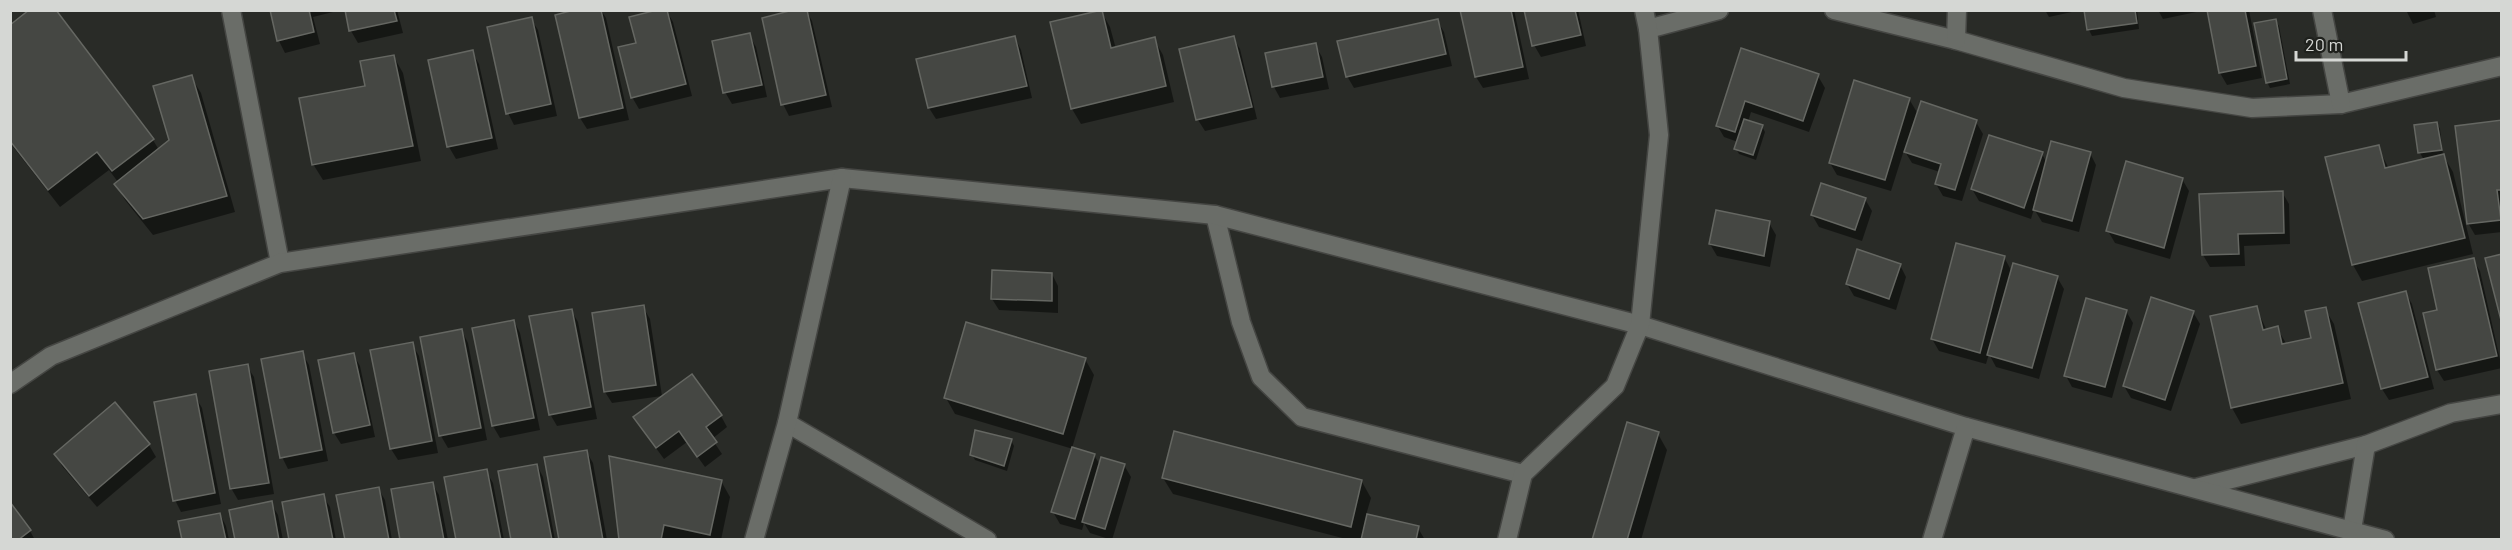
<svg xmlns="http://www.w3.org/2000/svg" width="2512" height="550" font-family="Barlow,sans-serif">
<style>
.shadow{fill:#0007}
.building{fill:#454743;stroke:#656762;stroke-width:1.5}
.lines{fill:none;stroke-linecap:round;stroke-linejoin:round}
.lane-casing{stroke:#454643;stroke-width:21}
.street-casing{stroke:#454643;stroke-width:21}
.lane{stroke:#6a6d68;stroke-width:18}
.street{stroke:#6a6d68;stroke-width:18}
</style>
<rect width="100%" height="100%" fill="#292b27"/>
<g class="shadow">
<path d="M271,10H332L333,12L313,17L320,44L285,53L279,41Z"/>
<path d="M346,10H397L403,33L358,43L351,31Z"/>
<path d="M582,10H601L606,18L629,120L587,129L580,118Z"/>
<path d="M666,10L673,22L692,96L639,109L632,97L638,44Z"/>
<path d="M806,10L812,21L832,107L789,116L783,104Z"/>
<path d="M1462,10H1514L1529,79L1483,88L1476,77Z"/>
<path d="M1526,10H1578L1586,46L1541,57L1534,45Z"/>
<path d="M2045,10H2081L2049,17Z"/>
<path d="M2086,10H2137L2139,29L2092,36L2089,30Z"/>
<path d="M2158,10H2206L2163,19Z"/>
<path d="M2208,10H2249L2262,78L2227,85L2220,73Z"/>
<path d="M2406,10H2434L2436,17L2413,24Z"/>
<path d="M1101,11L1110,27L1116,49L1154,39L1163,55L1174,102L1081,124L1072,109Z"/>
<path d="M531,19L538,30L557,116L514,125L508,113Z"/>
<path d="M1437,20L1444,32L1452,66L1354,88L1347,76Z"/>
<path d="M2275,20L2279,26L2290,84L2270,88L2267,82Z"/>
<path d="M10,27L153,140L159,150L170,141L191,77L201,93L235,212L153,235L125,200L116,184L118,182L109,170L60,207L10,143Z"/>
<path d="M749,35L756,47L767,97L732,104L725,92Z"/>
<path d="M1015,38L1021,50L1032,98L936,119L929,108Z"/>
<path d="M1233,38L1240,49L1257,119L1205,131L1198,120L1181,50Z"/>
<path d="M1315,45L1322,57L1329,89L1280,98L1274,87Z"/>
<path d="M1742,50L1818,76L1825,88L1809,132L1751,112L1748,122L1762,126L1765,132L1756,160L1739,154L1736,148L1738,142L1724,137L1717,125Z"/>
<path d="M472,52L479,64L498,149L456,159L449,147L430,61Z"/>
<path d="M394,57L403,73L421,161L323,180L313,164L367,87Z"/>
<path d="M1909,99L1918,114L1976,122L1983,134L1962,201L1943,196L1936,184L1940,172L1912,163L1904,150L1891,191L1837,175L1830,163Z"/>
<path d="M2502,122V232L2475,235L2468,223Z"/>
<path d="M2437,123L2440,129L2443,155L2453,172L2473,254L2362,281L2353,265L2378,147L2389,169L2424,160L2420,153L2416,126Z"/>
<path d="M2090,153L2096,165L2079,232L2042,222L2034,209L2031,219L1979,201L1972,189L2042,154L2047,163Z"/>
<path d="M2182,179L2189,191L2170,259L2115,243L2108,231Z"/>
<path d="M2282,192L2289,204L2290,244L2244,246L2245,266L2210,267L2203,255Z"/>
<path d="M1865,199L1872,211L1862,241L1819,227L1812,215Z"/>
<path d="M1769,223L1776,235L1770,267L1717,256L1710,244Z"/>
<path d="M2004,257L2012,272L2057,277L2064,289L2039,379L1996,367L1989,354L1986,364L1939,351L1932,339Z"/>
<path d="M2473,260L2480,271L2502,368L2444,381L2437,370Z"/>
<path d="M1900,265L1906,277L1896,310L1854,296L1847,284Z"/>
<path d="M1052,274L1058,286V313L999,310L992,299Z"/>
<path d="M2405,292L2412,304L2434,389L2389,400L2382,389Z"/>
<path d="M643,307L650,319L662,396L612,403L605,392Z"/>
<path d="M2256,307L2267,331L2277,328L2287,345L2313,339L2325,309L2334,324L2351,399L2241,424L2232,408L2211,318Z"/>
<path d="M571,310L578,322L597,419L557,426L550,414Z"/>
<path d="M2126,311L2133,323L2112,398L2072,387L2066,376Z"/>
<path d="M2193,312L2200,324L2171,411L2131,398L2124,386Z"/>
<path d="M514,321L520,333L540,430L500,438L493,426L474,329Z"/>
<path d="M462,331L468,343L487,440L448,448L441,436L422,338Z"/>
<path d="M412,344L419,356L438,453L398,460L391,449Z"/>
<path d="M302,353L309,365L328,461L288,469L282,457Z"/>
<path d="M353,354L360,366L375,437L341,444L334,433Z"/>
<path d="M1085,359L1094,375L1072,448L1094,455L1100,465H1124L1131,477L1112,540L1090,533L1084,523L1082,530L1060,524L1053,512L1073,449L955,414L946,398Z"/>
<path d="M247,366L254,377L274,494L238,500L231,488Z"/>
<path d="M195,396L202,408L221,504L181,512L175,500Z"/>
<path d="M115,404L149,445L156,457L97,507L62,466L56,454Z"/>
<path d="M721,416L727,427L712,439L722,454L705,467L687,442L664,459L642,429Z"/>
<path d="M1658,434L1667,450L1641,540H1593Z"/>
<path d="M1011,440L1014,446L1007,471L975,460L972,454Z"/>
<path d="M586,451L593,463L607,540H561Z"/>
<path d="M537,465L543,477L555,540H512Z"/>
<path d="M486,471L493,483L504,540H458Z"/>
<path d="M1163,478L1362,482L1371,498L1366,515L1418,528L1425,540H1350L1173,494Z"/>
<path d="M721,481L730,497L721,540H620Z"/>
<path d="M432,483L439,495L448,540H402Z"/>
<path d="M378,488L385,500L392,540H347Z"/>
<path d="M323,496L330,507L336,540H291Z"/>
<path d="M271,503L278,515L283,540H237Z"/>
<path d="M220,514L226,526L229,540H183Z"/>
<path d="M30,531L35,540H10Z"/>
</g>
<g class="building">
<path d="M29,10H56L154,139L112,171L97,152L48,190L10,141V25Z"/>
<path d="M270,10H309L314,32L277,41Z"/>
<path d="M345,10H394L397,21L349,31Z"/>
<path d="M574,10H601L623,108L579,118L555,15Z"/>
<path d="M657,10H667L686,84L631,98L618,47L636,43L629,17Z"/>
<path d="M793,10H807L826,95L781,105L762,18Z"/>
<path d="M1102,10L1111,48L1155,37L1166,86L1071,109L1050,22Z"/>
<path d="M1460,10H1511L1523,67L1475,77Z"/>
<path d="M1524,10H1575L1581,35L1532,46Z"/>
<path d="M2084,10H2135L2137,23L2087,30Z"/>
<path d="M2207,10H2245L2256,66L2219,73Z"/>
<path d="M532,17L551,104L506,114L487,27Z"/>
<path d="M1438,19L1446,54L1346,77L1337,41Z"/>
<path d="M2276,19L2287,79L2266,83L2254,23Z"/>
<path d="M750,33L762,85L723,93L712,41Z"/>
<path d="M1015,36L1027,86L928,108L916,59Z"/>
<path d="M1234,36L1252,107L1196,120L1179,49Z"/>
<path d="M1316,43L1323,77L1272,87L1265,53Z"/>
<path d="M1741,48L1819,74L1803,121L1745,101L1735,132L1716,126Z"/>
<path d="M473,50L492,138L447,147L428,60Z"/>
<path d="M394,55L413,146L312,165L299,98L365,86L360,61Z"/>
<path d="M192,75L227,196L143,219L114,184L169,140L153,86Z"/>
<path d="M1854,80L1910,98L1885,180L1829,163Z"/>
<path d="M1921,101L1977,120L1955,190L1935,184L1941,164L1904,152Z"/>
<path d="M1744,119L1763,125L1753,155L1734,149Z"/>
<path d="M2502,120V190H2497L2501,220L2467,224L2455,126Z"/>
<path d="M2437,122L2442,150L2418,153L2414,125Z"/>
<path d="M1989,135L2043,152L2024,208L1971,189Z"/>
<path d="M2051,141L2091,152L2072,221L2033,210Z"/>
<path d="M2379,145L2385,168L2444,154L2465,238L2352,265L2325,157Z"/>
<path d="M2126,161L2183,178L2164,248L2106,231Z"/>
<path d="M1821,183L1866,198L1855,230L1811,215Z"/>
<path d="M2283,191L2284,233L2238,234L2239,254L2202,255L2199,194Z"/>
<path d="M1716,210L1770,221L1764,256L1709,244Z"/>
<path d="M1956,243L2005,256L1980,353L1931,339Z"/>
<path d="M1857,249L1901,264L1889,299L1846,284Z"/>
<path d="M2502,254V324L2485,258Z"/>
<path d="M2474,258L2497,356L2436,370L2423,313L2437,310L2428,268Z"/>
<path d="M2013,263L2058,276L2032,368L1987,355Z"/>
<path d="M992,270L1052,273V301L991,299Z"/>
<path d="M2406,291L2428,377L2381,389L2358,303Z"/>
<path d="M2151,297L2194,311L2165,400L2123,386Z"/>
<path d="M2086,298L2127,310L2105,387L2064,376Z"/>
<path d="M644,305L656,385L604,392L592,313Z"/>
<path d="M2257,306L2263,330L2278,326L2282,344L2311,338L2305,311L2326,307L2343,383L2231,408L2210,316Z"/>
<path d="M572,309L591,407L549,415L529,316Z"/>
<path d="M514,320L534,418L492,426L472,328Z"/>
<path d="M966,322L1086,358L1063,434L944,398Z"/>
<path d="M462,329L481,428L439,436L420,337Z"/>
<path d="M413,342L432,441L390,449L370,350Z"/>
<path d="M303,351L322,450L280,458L261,359Z"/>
<path d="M354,353L370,425L333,433L318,360Z"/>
<path d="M248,364L269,483L230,489L209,371Z"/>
<path d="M692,374L722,415L706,427L717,442L697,457L679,431L656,448L633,417Z"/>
<path d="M196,394L215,493L173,501L154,402Z"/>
<path d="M115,402L150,444L89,496L54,454Z"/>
<path d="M1627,422L1659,432L1627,540H1592Z"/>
<path d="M975,430L1012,439L1004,466L970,455Z"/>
<path d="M1174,431L1362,480L1351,527L1162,478Z"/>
<path d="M1072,447L1095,454L1075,519L1051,512Z"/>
<path d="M587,450L603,540H559L544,457Z"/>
<path d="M609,456L722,480L710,535L664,525L661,540H619Z"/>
<path d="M1101,457L1125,464L1105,529L1082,522Z"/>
<path d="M537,464L552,540H511L498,471Z"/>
<path d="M487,469L501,540H456L444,477Z"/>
<path d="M433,482L444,540H400L391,489Z"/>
<path d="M379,487L389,540H345L336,495Z"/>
<path d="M324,494L333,540H289L282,502Z"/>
<path d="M272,501L279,540H235L229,510Z"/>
<path d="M10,502L31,530L18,540H10Z"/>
<path d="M220,513L226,540H182L178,521Z"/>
<path d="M1367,514L1419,526L1416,540H1361Z"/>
</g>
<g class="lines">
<g class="lane-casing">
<g id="lane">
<path d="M1215,215L1241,322L1261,377L1302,417L1523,474"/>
<path d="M2196,488L2366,445"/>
<path d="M2352,530L2366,445L2451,413L2502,404"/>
</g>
</g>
<g class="street-casing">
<g id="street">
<path d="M231,10L280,263"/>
<path d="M1834,10L1956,40L2124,88L2252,108L2341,104L2502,66"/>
<path d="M2322,10L2341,104"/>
<path d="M1648,29L1719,10"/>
<path d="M1956,40L1957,10"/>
<path d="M10,384L51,356L280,263L842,178L1215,215L1640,325L1966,427L2385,540"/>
<path d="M787,423L987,540"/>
<path d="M754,540L787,423L842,178"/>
<path d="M1507,540L1523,474L1615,386L1640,325L1659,135L1648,29L1644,10"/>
<path d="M1932,540L1966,427"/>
</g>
</g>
<use href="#lane" class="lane"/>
<use href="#street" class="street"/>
</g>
<rect width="2512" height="550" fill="none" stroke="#d5d7d4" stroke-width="24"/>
<path d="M2296 51v9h110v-9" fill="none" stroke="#d5d7d4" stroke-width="3"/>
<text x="2305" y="51" font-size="18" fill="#d5d7d4" stroke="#1f211d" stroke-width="4.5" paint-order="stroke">20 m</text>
</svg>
